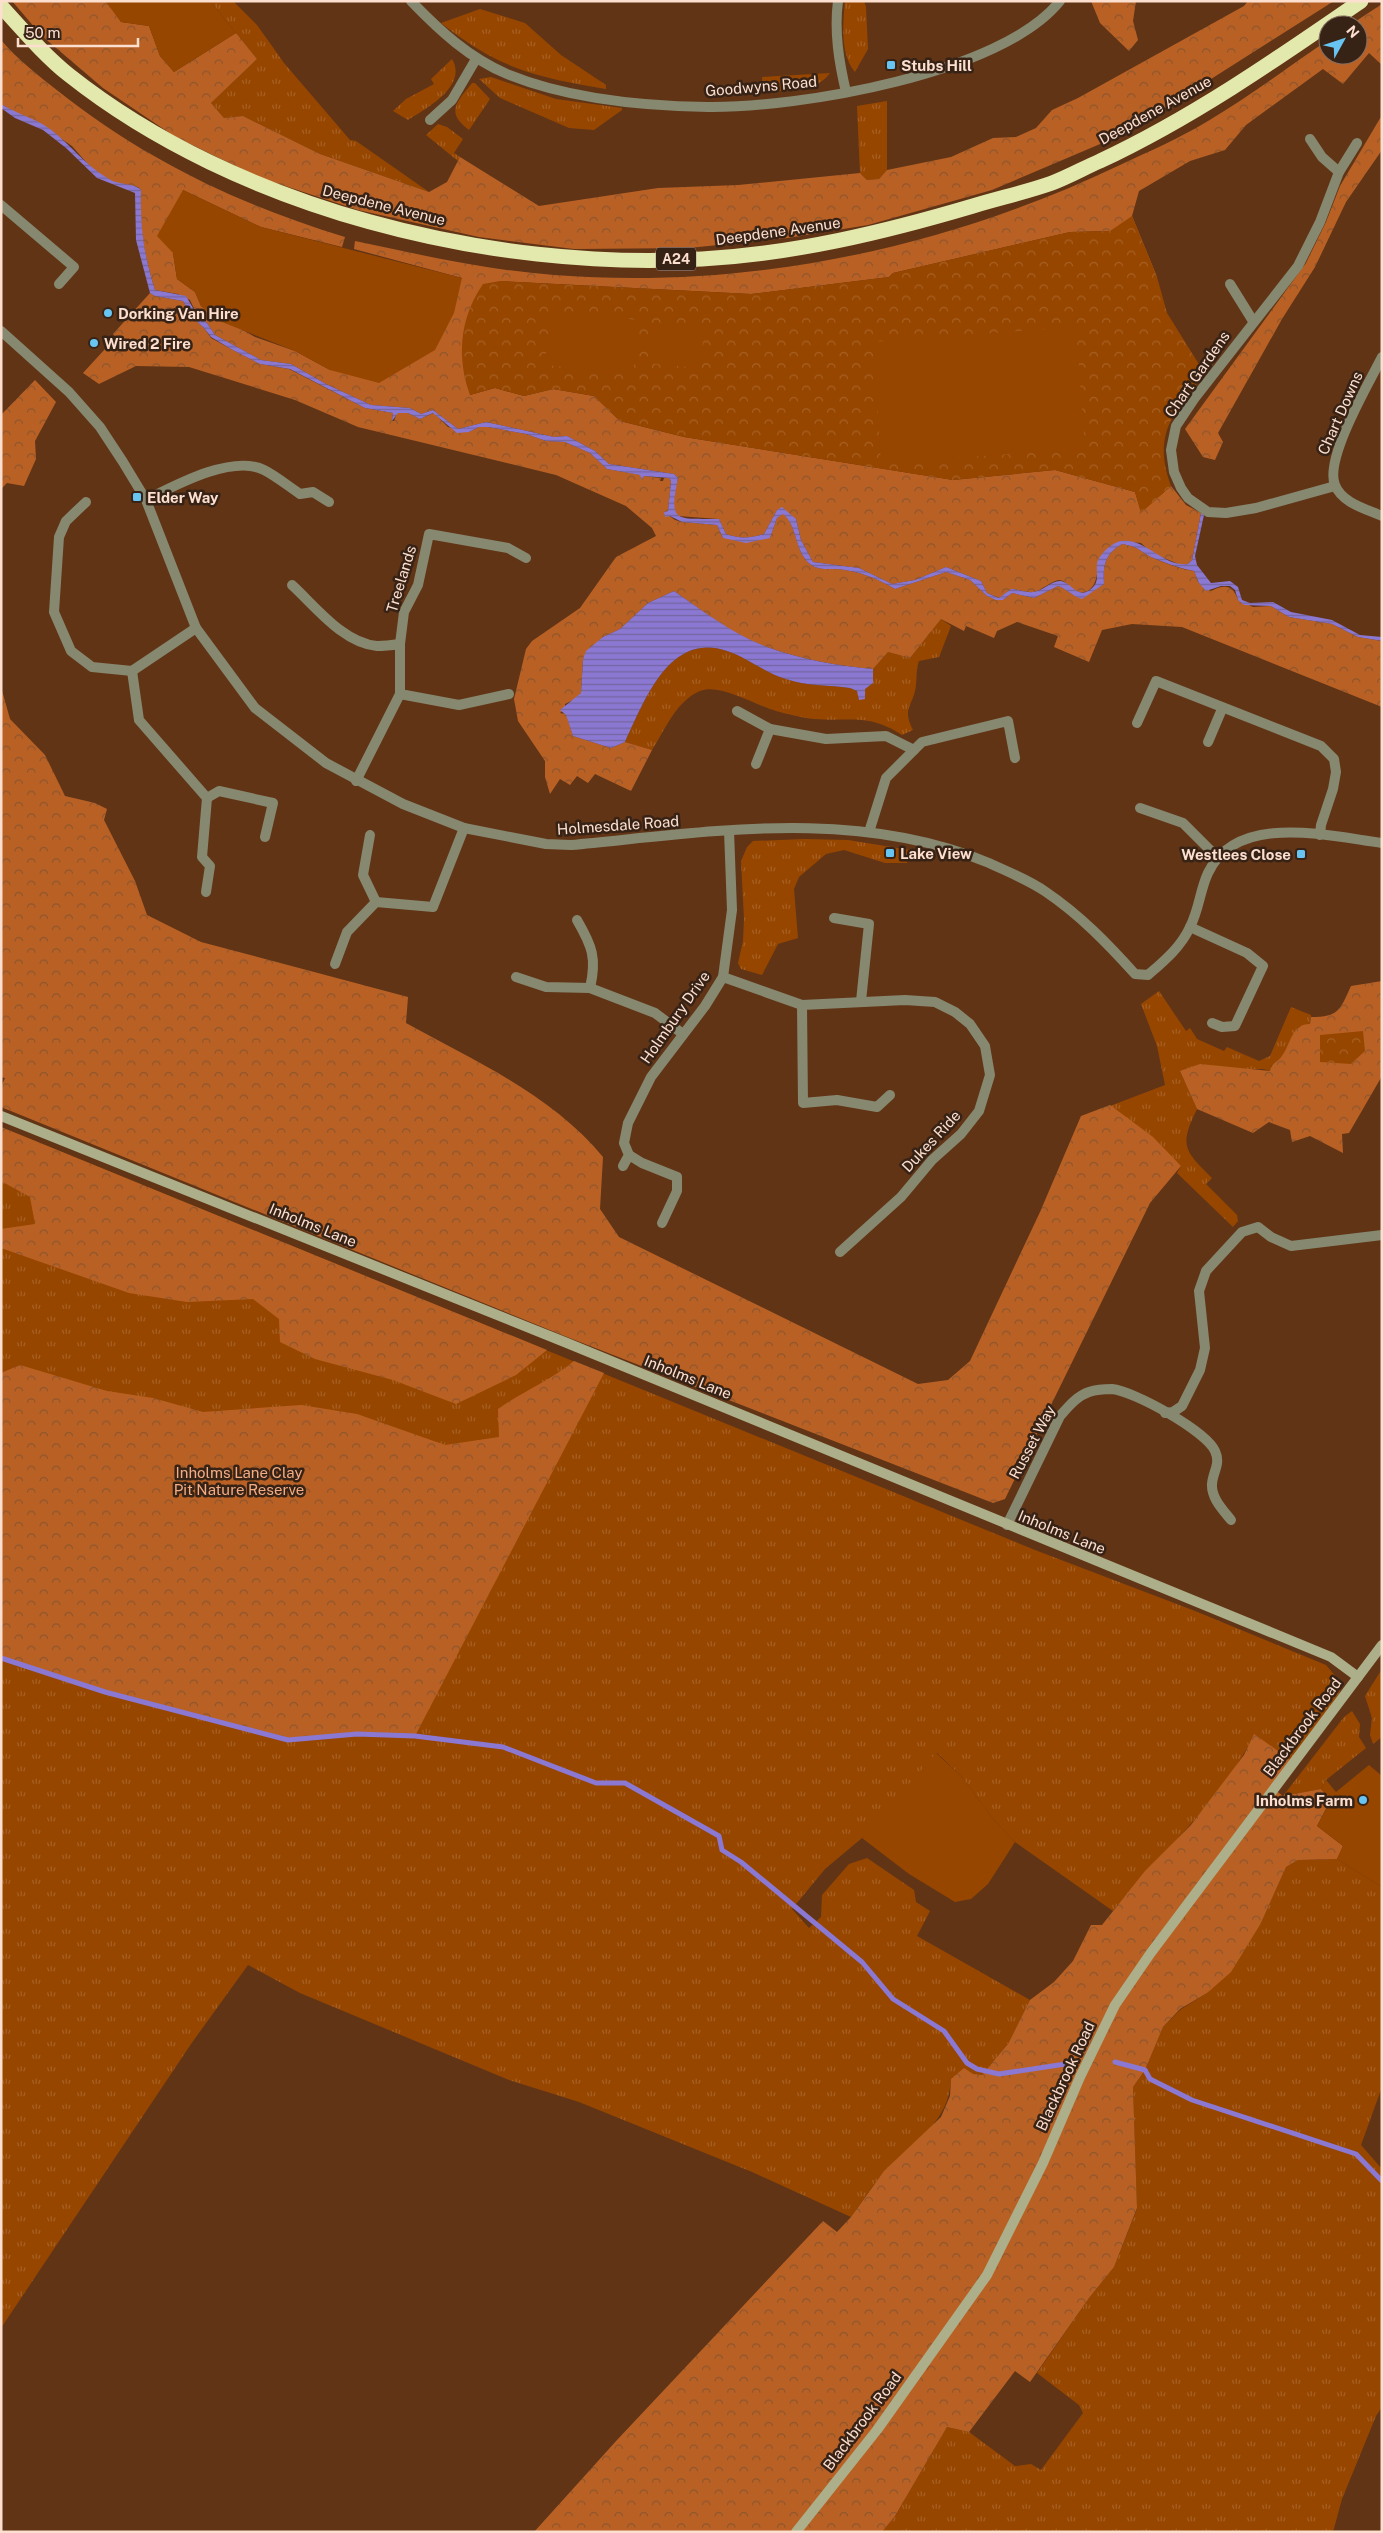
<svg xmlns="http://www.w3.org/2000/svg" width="1383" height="2533" font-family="'Public Sans',sans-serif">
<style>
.grass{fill:url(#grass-tufts)}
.forest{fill:url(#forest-crowns)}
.park{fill:url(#park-crowns)}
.garden{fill:#974600}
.water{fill:url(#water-rules)}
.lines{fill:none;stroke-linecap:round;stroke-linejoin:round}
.stream{stroke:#8a78d2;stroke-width:5}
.street{stroke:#868870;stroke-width:10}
.secondary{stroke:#acaf89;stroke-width:10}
.highway{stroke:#e3e8ac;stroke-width:15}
.poi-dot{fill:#68c4f0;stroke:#372216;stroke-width:2}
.labels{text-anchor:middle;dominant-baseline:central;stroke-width:5;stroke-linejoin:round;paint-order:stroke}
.shield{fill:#372216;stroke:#c1a698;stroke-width:1}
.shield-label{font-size:14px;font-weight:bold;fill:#fcdfcf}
.poi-label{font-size:15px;font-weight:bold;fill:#fcdfcf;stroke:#372216;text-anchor:start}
.street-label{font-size:15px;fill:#fcdfcf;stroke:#372216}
.park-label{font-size:15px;fill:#f3ad84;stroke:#372216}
</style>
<defs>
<pattern id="grass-tufts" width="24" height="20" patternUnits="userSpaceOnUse" patternTransform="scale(1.25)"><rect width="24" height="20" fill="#974600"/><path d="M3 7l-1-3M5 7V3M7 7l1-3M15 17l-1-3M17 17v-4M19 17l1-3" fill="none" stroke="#a66024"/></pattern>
<pattern id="forest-crowns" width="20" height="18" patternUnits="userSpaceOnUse" patternTransform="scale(1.25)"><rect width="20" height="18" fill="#b96124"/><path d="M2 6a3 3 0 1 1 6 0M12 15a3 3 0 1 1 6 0" fill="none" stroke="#8d552e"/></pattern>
<pattern id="park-crowns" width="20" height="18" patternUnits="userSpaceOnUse" patternTransform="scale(1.25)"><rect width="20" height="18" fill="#974600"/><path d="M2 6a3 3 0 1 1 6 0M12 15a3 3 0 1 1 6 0" fill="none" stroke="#a66024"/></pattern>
<pattern id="water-rules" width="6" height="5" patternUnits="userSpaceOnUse" patternTransform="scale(1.25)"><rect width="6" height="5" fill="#8a78d2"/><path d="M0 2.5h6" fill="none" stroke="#74659e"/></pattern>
</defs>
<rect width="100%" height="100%" fill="#613416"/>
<g class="grass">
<path d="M210,1H233L257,25L284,63L350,140L356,141L429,192L320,154L243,116L224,118L211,103L257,59Z"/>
<path d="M845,1H864L866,7L868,49L855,72C840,54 843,23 845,1Z"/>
<path d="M480,9L525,23L561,55L606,85V89C536,77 499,69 441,23Z"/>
<path d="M452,59C468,86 427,108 408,120L393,111L406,99L434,84L431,79Z"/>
<path d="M830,73C815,94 786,90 763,91L762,77Z"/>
<path d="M491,77L556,99L622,108V110L594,130L569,128L500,98L479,79Z"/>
<path d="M472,83H475L490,99L469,130C445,112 457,102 472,83Z"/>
<path d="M887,101V170L879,179L867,180L860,173L857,106Z"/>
<path d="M438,124L447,127L463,139L454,153L460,157L458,161L426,135Z"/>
<path d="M941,619L951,626L939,657L919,661C916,669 917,676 916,685C914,706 901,707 913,730L902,735C868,713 851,722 814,719C802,718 788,714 776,711C755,705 720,683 700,691C676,701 665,730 652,750L625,742C644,702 669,631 727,651C748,658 765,673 786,679C805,686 830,685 850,688L857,691L859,700L865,688L873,683V669L888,652L910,658Z"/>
<path d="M804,839L848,840L910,850L907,863H885L844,850L826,854L799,877L794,889L798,938L778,944L762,975L741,969L738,963L743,941L744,919L741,861L747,847L753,841Z"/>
<path d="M1159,991L1186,1031L1190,1028L1197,1039L1224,1051L1227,1047L1259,1061L1270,1056L1291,1007L1311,1015L1310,1025L1299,1027L1294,1033L1282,1057L1271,1066L1270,1071L1263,1069L1180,1071L1197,1109C1179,1146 1184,1150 1212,1178L1206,1184L1237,1215L1238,1221L1233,1227L1177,1173L1181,1166L1110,1106L1165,1085L1157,1046L1141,1004Z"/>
<path d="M1,1127L1035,1550L1195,1611L1326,1665L1337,1678L1340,1692L1292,1761L1254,1735C1221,1802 1160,1853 1113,1911L1015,1842L994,1820L962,1777L937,1753L887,1813L862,1838L825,1869L792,1909L809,1928L821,1917L822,1895L849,1864L867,1858L914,1890L916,1902L930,1911L917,1936L1030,2000L1008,2044L982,2076L973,2074L951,2079C949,2123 914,2141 886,2170C873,2184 862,2202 851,2217L752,2172L579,2102L509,2080L300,1993L248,1965L191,2044L1,2328Z"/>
<path d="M1382,1669V1737L1373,1744L1370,1735L1372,1718L1365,1696Z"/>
<path d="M1352,1711L1360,1724L1359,1737L1366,1748L1326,1780L1321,1789L1283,1796L1344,1717Z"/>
<path d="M1337,1859L1382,1887V2087L1361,2145L1382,2169V2407L1376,2416L1342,2499L1333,2532H882L895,2516L947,2427L969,2432L1015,2466L1031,2464L1041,2470L1083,2413L1079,2405L1037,2373L1089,2298L1114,2267L1137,2209L1133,2087L1145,2070L1163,2027L1180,2010L1207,1993L1261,1923L1286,1867L1298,1860Z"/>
</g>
<g class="forest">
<path d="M12,1H107L121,22L149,26L160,56L174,72L236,33L257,59L211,103L224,118L243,116L320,154L429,192L447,182L460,157L539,206L658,188L738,185L860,173L867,180L879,179L887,170L951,157L993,138L1016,137L1036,128L1052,110L1078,98L1244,6L1248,1H1334L1126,133L992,190L868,225L788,238L688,248L574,249L479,237L358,210L258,177L174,136L103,88L42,36Z"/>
<path d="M1091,1H1136L1133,21L1138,40L1129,51L1100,23Z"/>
<path d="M1382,4V65L1369,53L1343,84L1323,69L1246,125L1225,150L1190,161L1139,191L1132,216L1157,277L1121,256L1110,231L1070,232L893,273L889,277L751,294L500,281L470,395L495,388L524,396L553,389L594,396L620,421L684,437L953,480L1055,470L1135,492L1141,512L1171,486L1186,505L1201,513L1192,560L1188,564L1181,565L1152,553L1141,543L1121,541L1097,564C1099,577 1093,598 1075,591C1069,589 1067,580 1059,580C1051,581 1042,590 1034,592C1027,593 1018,589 1011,589L1000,598L987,593L981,581L946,567L915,580L892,584L859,568L813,562L801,540L796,519L777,510L764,534C750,538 740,539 726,534L719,519L678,516C668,506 675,491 678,478L674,474L609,464L595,451L567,436L554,437L486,422L458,429L433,410L421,414L410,408L371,405L326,384L291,364L261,360L215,335L207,323L197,315L190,300L178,294L155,290C144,254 139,228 141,190L138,187L113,182L94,171L72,146L35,121L19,115L1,104V40C17,59 39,76 58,91C145,160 240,205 345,237L342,247L261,227L183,190L173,253L177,279L195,292L201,306L255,337L295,351L330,370L462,278L354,249L355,241C421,255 487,270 554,275C749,290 944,249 1120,165C1150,151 1180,138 1208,121C1249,97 1288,67 1328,40V55H1358V25H1350Z"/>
<path d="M1382,115V150L1346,202L1315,267L1282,319L1218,433L1223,442L1215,460L1203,457L1185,429L1306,263L1326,222L1340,186Z"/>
<path d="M150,293L155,296L183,301L193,318L204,328L211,338L231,349L260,364L289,369L365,408L393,413L392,421H394L397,413H408L420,419L434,413L448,427L469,432L479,427H488L526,434L546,441L565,442L590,453L607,469L641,475L642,480L644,476L661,478L660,481H663L664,478H669L671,481L668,511L664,512L675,520L682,522L717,525L723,538H770L777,518L783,513C798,526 794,551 810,564C816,570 829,569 837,569C859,571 876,578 895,589L946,572L970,580L987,596L1003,600L1012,593L1034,598L1058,586C1067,589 1072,596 1082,598L1104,584C1103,565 1105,554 1122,544C1139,547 1138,550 1151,557C1165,563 1179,569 1194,571L1199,583L1211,591C1225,584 1233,585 1238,600L1253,607L1271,606L1289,617L1332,624L1358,637L1382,641V707L1182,627L1132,624L1102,630L1089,662L1054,647L1058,636L1017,622L997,631L994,638L966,626L964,631L941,619L910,658L888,652L873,669C840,666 799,659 767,647C734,636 703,611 674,591L648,603L620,629L603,637L583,659L581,693L577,698L565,704V708L560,713L566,714L573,736L611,748L625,742L652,750L631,791L595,774L588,783L577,776L570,785L560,779L550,794L545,777V761L518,721L514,699L526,649L532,641L580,608L616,557L656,536L652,528L626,506L556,475L358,427L295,400L189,367L136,366L99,384L83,373L116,337L113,334Z"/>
<path d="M35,380L56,402L35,441L36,459L24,486L7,483L1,489V415Z"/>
<path d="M1,687L10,719L45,755L65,796L95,803L107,809L104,820L135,881L147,915L201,942L408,997L406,1023C475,1061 552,1095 603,1157L600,1209L619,1237L918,1384L948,1380L970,1361L1040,1212L1081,1116L1110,1105L1153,1137L1181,1166L1150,1203L1005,1499L993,1503L562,1335L1,1107V1087L5,1078L1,1077Z"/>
<path d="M1382,981V1076L1349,1133L1342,1134L1343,1153L1310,1136L1292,1142L1290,1130L1269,1122L1253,1133L1197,1109L1180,1071L1200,1064L1270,1071C1271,1063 1278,1062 1282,1056C1291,1043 1292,1024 1310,1024L1311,1017C1339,1017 1340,1010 1351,986Z"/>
<path d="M1,1127L547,1350L516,1375L456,1404L393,1380L315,1359L280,1342L279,1319L253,1299L187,1302L129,1293L1,1248V1229L35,1224L30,1197L1,1181Z"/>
<path d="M574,1361L604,1373L415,1736L357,1734L288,1740L105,1692L1,1658V1373L20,1365L107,1391L153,1398L203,1412L301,1405L357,1414L445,1445L499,1437L498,1409C522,1392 551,1380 574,1361Z"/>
<path d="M1254,1734L1292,1761L1271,1787L1283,1796L1321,1789L1331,1799L1317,1826L1343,1846L1337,1859L1298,1860L1286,1867L1261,1923L1231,1972L1207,1993L1180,2009L1163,2027L1145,2070L1133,2087L1137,2208L1114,2267L1089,2298L1030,2382L1015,2371L969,2432L947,2427L895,2516L882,2532H534L617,2440L823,2221L837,2232L851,2217L884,2171L941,2117L950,2096L951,2079L964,2068L973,2074L982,2075L1008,2044L1030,2000L1054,1982L1073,1961L1091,1925H1102L1145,1871L1191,1825L1244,1755Z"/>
</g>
<g class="park">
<path d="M1132,216L1157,277L1167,313L1205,374C1173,412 1152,435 1171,486L1141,513L1135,492L1055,470L953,480L684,437L620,421L594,396L553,389L524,396L495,388L470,395C456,357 460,317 483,284L500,281L751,294L889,277L893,273L1070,232L1110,231Z"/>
<path d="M1363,1031L1365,1051L1351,1064L1320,1062V1035Z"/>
</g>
<g class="garden">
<path d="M210,1L236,33L174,72L160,56L149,26L121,22L106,2Z"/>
<path d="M183,190L261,227L462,278L454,313L435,350L379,383L330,370L295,351L217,320L201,306L195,292L177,279L173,253L157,236Z"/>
<path d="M550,312L639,320L633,373L545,365Z"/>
<path d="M652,325L704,330L700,368L648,363Z"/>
<path d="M1076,327L1085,449L881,463L873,342Z"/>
<path d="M936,1753L962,1777L994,1820L1015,1842L988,1884L971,1899L955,1902L909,1874L862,1838Z"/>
<path d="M1369,1765L1382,1776V1887L1337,1859L1343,1846L1317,1826L1331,1800L1321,1789L1326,1780L1336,1792Z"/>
</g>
<g class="water">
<path d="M1,104C17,114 35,118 50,129C71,145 86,166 109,179C118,185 135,183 141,190C140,227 144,255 155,290L186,296L197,315L207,323L215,335L261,360L291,364L326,384L371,405L410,408L421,414L433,410L458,429L486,422L554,437L567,436L595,451L609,464L674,474L678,478C668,525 677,518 719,519L726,534C740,539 750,538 764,534L777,510L782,507L796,519L801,540L813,562L859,568L892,584L915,580L946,567L981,581L987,593L999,598L1011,589C1018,589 1027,593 1033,592C1043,591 1052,580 1061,581C1072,583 1078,600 1091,589C1100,582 1096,573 1097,564C1098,555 1113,542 1121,541C1145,537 1163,567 1188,564L1192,560L1201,513L1204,515L1195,556L1197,565L1211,583L1230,581L1238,587L1242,600L1250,603L1273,602L1291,612L1332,620L1360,635L1382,637V641L1358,637L1332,624L1289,617L1271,606L1244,605L1238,600L1235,590L1230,586H1221L1206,591L1199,583L1194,571C1179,568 1165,563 1151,557C1138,550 1139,547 1122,544C1105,554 1103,565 1104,584L1082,599C1072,596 1067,589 1058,586L1034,598L1012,593L1003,600H996L987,596L970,580L946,572L895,589C876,578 859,571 837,569C829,569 816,570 810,564C794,551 798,526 783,514L777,518L770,538L746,543L723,538L717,525L682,522L670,516L665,517L664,512L668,511L671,481L669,478L644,476L642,480L640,475L607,469L590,453L565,442L546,441L526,434L488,427H479L469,432L457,433L433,413L420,419L408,413H398L392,421L393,413L365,408L290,369L260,364L231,349L211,337L204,328L193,318L183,301L155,296L150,293L136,240L135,193L97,178L66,148L43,130L15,118L1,108Z"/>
<path d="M674,591C703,611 734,635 767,647C799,659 840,666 873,669V683L865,689V699L859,700L857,691L850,688C830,685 805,686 786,679C765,673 748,658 727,651C669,631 644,702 625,742L611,748L573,736L566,715L560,710L581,693L583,659L586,651L603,637L620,629L648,603Z"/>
</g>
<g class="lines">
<g class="stream">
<path d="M1,1658L105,1692L288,1740L357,1734L415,1736L503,1747L596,1783H625L719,1836L722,1850L741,1862L862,1962L893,1999L944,2031L967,2063L977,2069L999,2074L1072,2063"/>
<path d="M1115,2062L1145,2070L1150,2079L1192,2100L1356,2154L1382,2181"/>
</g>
<g class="street">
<path d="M411,1C440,31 469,58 507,74C568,99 642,106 708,107C798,108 1002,74 1060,1"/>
<path d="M838,1C834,32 839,62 846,92"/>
<path d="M430,120L452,100L476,59"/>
<path d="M1310,139L1322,157L1339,172"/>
<path d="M1,205L74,267L59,284"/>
<path d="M1230,284L1253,321"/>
<path d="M1,331L69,392L100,427L123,462L146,500L196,628L255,708L326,763L403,804L464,828L546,844L571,845C711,832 855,807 989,863C1008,872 1029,880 1046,892C1080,915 1108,944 1135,974L1148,975C1164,961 1181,947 1190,927C1199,910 1200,890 1208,873C1237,812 1328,836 1382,843"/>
<path d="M1382,357C1369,383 1324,459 1335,485C1342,503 1366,509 1382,516"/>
<path d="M1335,486L1256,508L1226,513L1208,512L1188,498L1181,488L1174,472L1171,450L1176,426L1194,399L1298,266L1320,222L1339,172L1357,143"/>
<path d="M146,500C174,486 232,454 264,470C276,476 288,486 300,494L313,492L329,502"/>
<path d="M86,502L66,521L59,537L54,612L71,651L92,667L132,671L196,628"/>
<path d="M292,585C315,606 343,643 377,646C384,646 393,645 400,644"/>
<path d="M132,671L139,720L207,798L202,857L210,866L206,892"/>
<path d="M509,694L459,705L400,694V644L404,612L418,585L429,534L508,548L526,558"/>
<path d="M737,711L770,729"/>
<path d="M1137,723L1156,681L1321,746L1334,759L1336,772L1333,789L1321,825L1320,835"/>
<path d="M1208,742L1222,709"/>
<path d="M756,764L770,729L826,739L886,736L914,750L922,742L1008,721L1015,758"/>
<path d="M356,781L400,694"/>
<path d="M207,798L219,791L273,803L265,837"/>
<path d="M1140,808L1183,823L1217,857"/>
<path d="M869,832L886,778L914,750"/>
<path d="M370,835L363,875L376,902"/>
<path d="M376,902L433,907L464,828"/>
<path d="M834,918L869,924L861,1001"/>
<path d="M577,920C592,946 597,958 590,988"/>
<path d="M1190,927L1247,953L1263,966L1235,1026L1222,1027L1212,1023"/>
<path d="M335,964L347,932L376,902"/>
<path d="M516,977L546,987L590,988L655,1013L683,1034"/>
<path d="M723,977L802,1005L905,1000L935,1002L955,1012L970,1024L985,1046L990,1075L979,1111L961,1134L932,1160L901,1197L840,1252"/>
<path d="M802,1005L803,1103L837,1100L877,1107L890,1095"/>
<path d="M629,1155L642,1163L677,1177V1191L662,1223"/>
<path d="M623,1166L629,1155L624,1143L628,1123L651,1077L705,1006L723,977L732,910L729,831"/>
<path d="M1165,1413L1173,1412L1182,1406L1200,1370L1205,1348L1199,1291L1206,1271L1242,1232L1258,1227L1271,1237L1291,1246L1382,1235"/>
<path d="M1007,1525L1060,1416C1069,1406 1077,1396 1089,1392C1095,1390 1106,1389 1112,1389C1134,1391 1206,1431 1215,1451C1221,1464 1213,1471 1212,1484C1211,1498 1223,1510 1231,1520"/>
</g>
<g class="secondary">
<path d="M1,1116L567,1343L1331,1657L1358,1677"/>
<path d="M796,2532L877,2430L987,2275L1043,2163L1080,2077L1115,2005L1150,1954L1382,1645"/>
</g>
<path class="highway" d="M1,6C23,30 44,55 69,75C238,209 490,271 702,259C794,254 885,232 973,206C999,198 1027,192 1052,183C1068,177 1084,168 1100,161C1192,118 1277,59 1361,1"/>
</g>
<g class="poi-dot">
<rect x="886" y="60" width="10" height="10" rx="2.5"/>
<circle cx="108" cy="313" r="5"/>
<circle cx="94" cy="343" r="5"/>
<rect x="132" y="492" width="10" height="10" rx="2.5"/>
<rect x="885" y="848" width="10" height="10" rx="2.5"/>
<rect x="1296" y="849" width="10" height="10" rx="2.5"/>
<circle cx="1363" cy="1800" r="5"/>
</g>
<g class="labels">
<rect class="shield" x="656" y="247.5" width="40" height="23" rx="4"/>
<g class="shield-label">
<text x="676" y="259">A24</text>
</g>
<g class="poi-label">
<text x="901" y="65">Stubs Hill</text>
<text x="118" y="313">Dorking Van Hire</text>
<text x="104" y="343">Wired 2 Fire</text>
<text x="147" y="497">Elder Way</text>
<text x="900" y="853">Lake View</text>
<text x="1291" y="854" text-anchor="end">Westlees Close</text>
<text x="1353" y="1800" text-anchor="end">Inholms Farm</text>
</g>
<g class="street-label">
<text transform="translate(761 86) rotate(-5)">Goodwyns Road</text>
<text transform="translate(1155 110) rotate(-29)">Deepdene Avenue</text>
<text transform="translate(384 205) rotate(14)">Deepdene Avenue</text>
<text transform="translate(778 231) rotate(-8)">Deepdene Avenue</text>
<text transform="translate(1197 374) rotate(-55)">Chart Gardens</text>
<text transform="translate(1340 413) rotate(-66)">Chart Downs</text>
<text transform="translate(401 579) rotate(-73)">Treelands</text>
<text transform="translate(618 825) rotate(-4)">Holmesdale Road</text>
<text transform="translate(675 1017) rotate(-55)">Holmbury Drive</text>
<text transform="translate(931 1141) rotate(-47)">Dukes Ride</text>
<text transform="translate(313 1225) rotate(22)">Inholms Lane</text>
<text transform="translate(688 1377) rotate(22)">Inholms Lane</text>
<text transform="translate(1032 1442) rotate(-62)">Russet Way</text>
<text transform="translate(1062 1532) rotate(22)">Inholms Lane</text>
<text transform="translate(1302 1727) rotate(-53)">Blackbrook Road</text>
<text transform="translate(1065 2076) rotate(-65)">Blackbrook Road</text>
<text transform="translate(862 2421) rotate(-53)">Blackbrook Road</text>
</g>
<g class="park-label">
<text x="239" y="1472">Inholms Lane Clay<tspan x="239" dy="17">Pit Nature Reserve</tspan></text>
</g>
</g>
<rect width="1383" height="2533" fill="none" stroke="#fcdfcf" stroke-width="5"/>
<g transform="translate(1343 40) rotate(50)"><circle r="24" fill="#372216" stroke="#866e60"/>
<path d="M0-4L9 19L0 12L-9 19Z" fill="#68c4f0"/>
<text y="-8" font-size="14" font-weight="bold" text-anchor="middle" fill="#fcdfcf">N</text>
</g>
<path d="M18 38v8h120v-8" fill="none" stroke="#fcdfcf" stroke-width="2.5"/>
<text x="25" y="38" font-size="15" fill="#fcdfcf" stroke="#372216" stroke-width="4" paint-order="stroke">50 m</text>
</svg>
